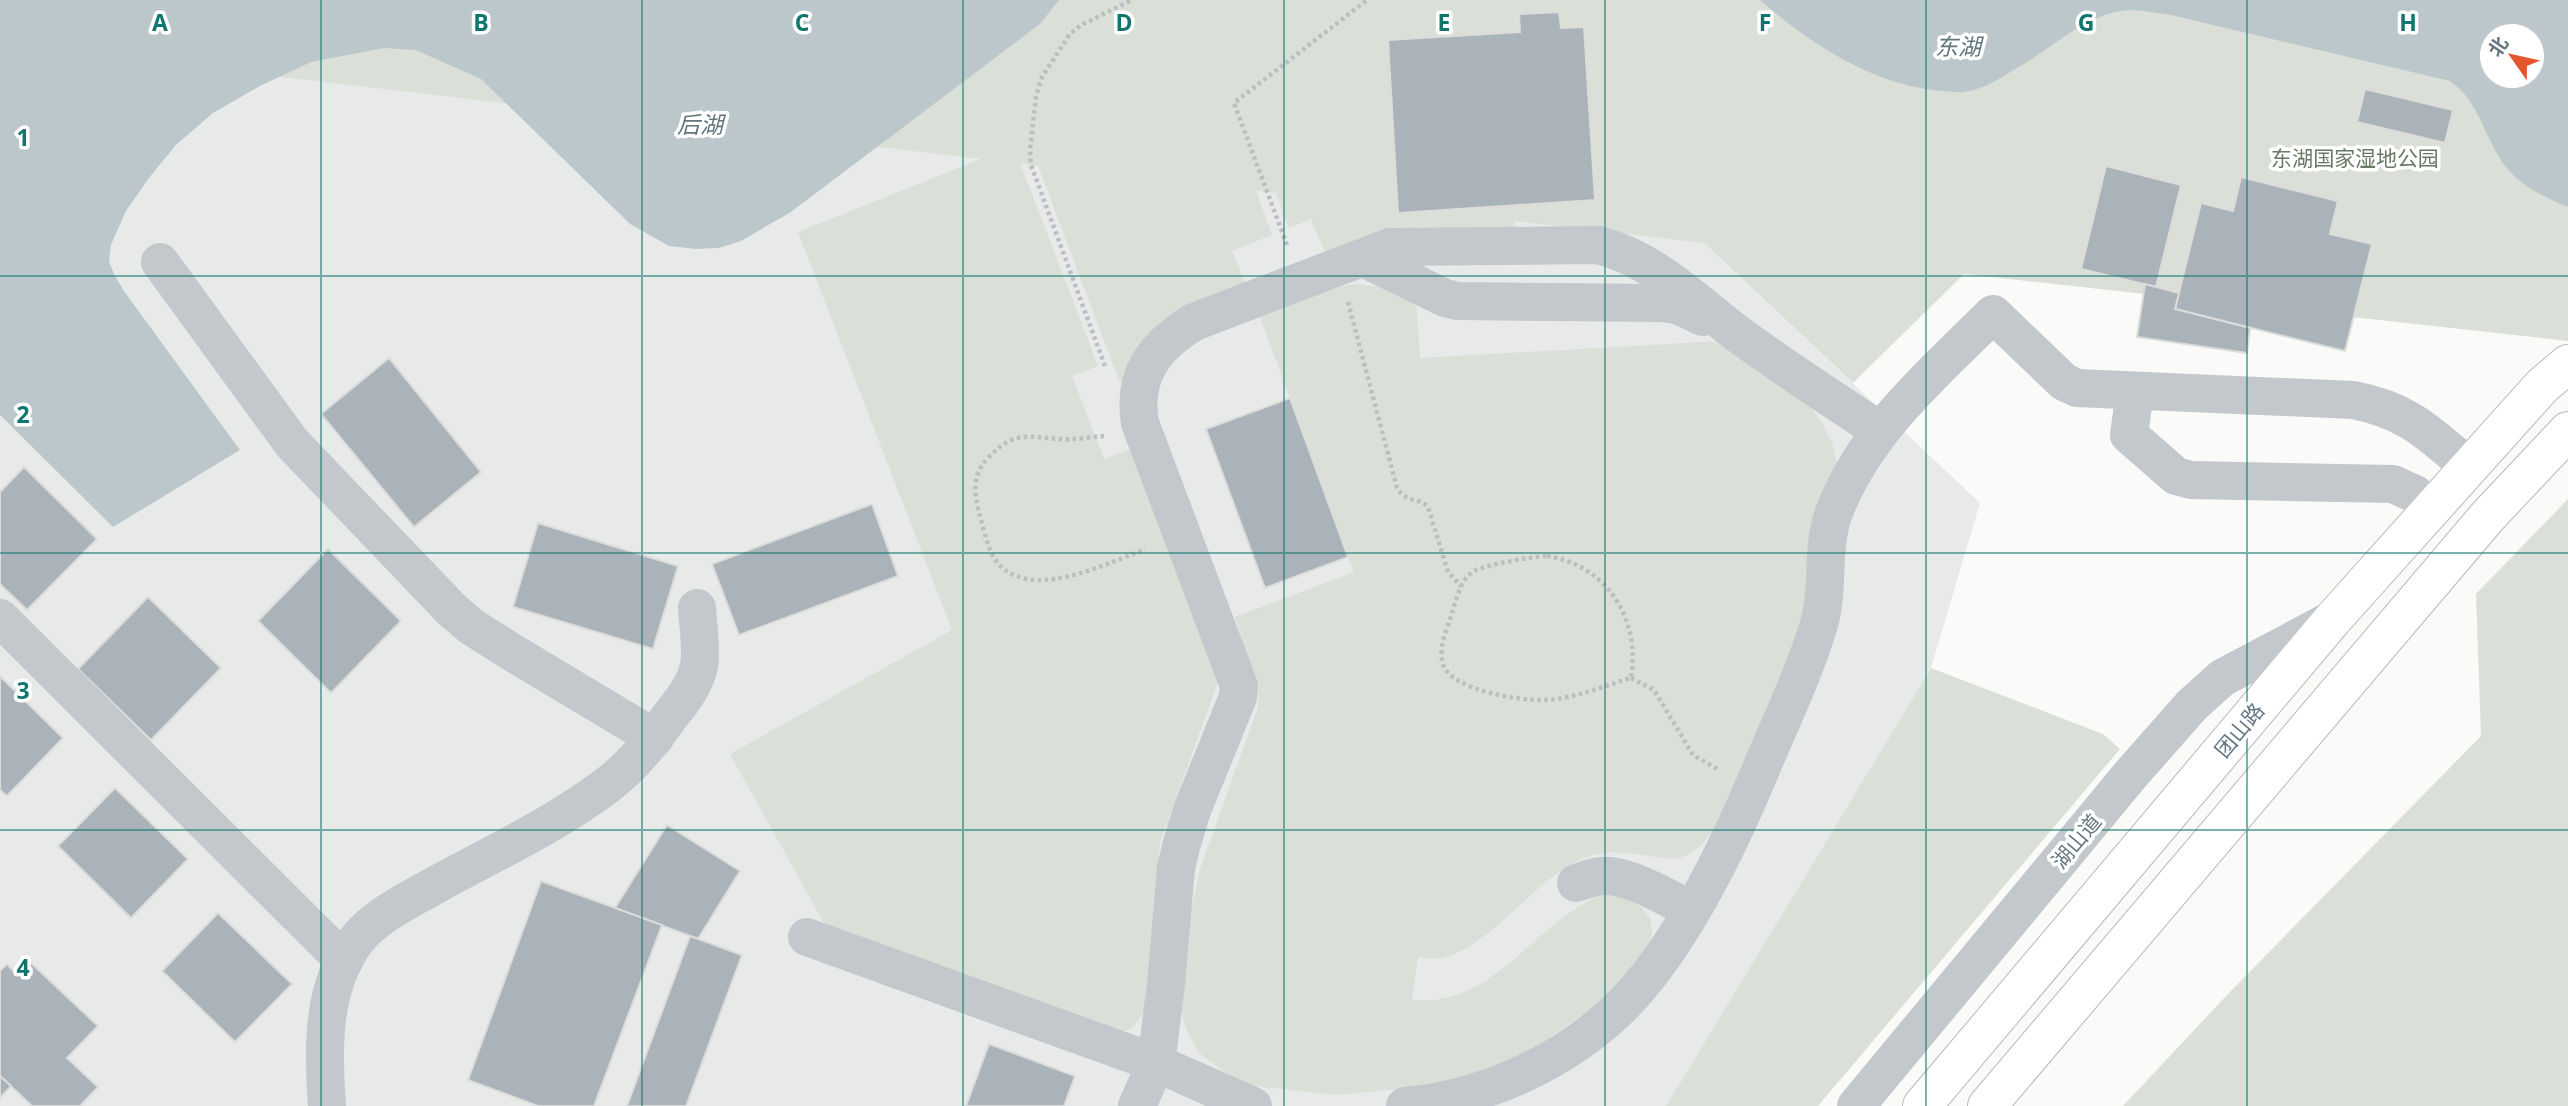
<svg xmlns="http://www.w3.org/2000/svg" width="2568" height="1106" font-family="'Open Sans','Noto Sans SC',sans-serif">
<style>
.built{fill:#e8e9e9}
.green{fill:#dadfd7;fill-rule:evenodd}
.water{fill:#bbc7cb;fill-rule:evenodd}
.building{fill:#aab3b9;stroke:#dcdcda;stroke-width:2}
.lines{fill:none;stroke-linecap:round;stroke-linejoin:round}
.major-casing{stroke:#b5babe;stroke-width:40}
.path{stroke:#bbbfc2;stroke-width:4.5;stroke-dasharray:3.5 3.5;stroke-linecap:butt}
.minor{stroke:#c3c8cc;stroke-width:38}
.major{stroke:#fff;stroke-width:38}
.grid{fill:none;stroke:#0f766e;stroke-width:2;stroke-opacity:0.55}
.labels{text-anchor:middle;dominant-baseline:central;stroke-width:7;stroke-linejoin:round;paint-order:stroke}
.park-label{font-size:21px;fill:#687a64;stroke:#fff}
.street-label{font-size:21px;fill:#657683;stroke:#fff}
.water-label{font-size:23px;font-style:italic;fill:#60757c;stroke:#fff}
.grid-label{font-size:23px;text-anchor:middle;font-weight:bold;fill:#0f766e;stroke:#fff;stroke-width:7;stroke-linejoin:round;paint-order:stroke}
</style>
<rect width="100%" height="100%" fill="#fafaf8"/>
<path class="built" d="M1582,0L1711,250L1980,503L1931,668L1666,1106H0V415L113,526L240,450L124,291L114,274L109,261L111,245L126,211L149,178L176,145L213,113L260,86L311,62L481,79L630,224L669,246L696,249L719,248L741,241L791,212L1040,24Z"/>
<g class="green">
<path d="M0,0H2568V341L1964,274L1853,383L1704,243L1515,221V232L1370,234L1360,244L1326,255L1311,219L1289,228L1276,193L1256,191L1272,235L1232,251L1247,288L1163,319L1149,334L1124,382L1120,383L1038,166L1020,163L1098,366L1072,376L1104,459L1131,449L1218,682L1160,842L1144,1012L1134,1026L1122,1033L825,925L730,754L952,630L798,232L981,159L0,44ZM2491,35H2533V77H2491Z"/>
<path d="M1354,284L1385,287L1416,297L1420,358L1721,341L1805,399L1822,423L1832,443L1837,462L1806,613L1723,817C1712,831 1700,852 1682,857C1672,860 1660,858 1650,856C1623,852 1602,849 1577,861C1529,886 1497,940 1444,958C1437,960 1426,958 1418,957L1412,1000C1498,1008 1537,915 1610,892L1639,905L1650,918L1652,933L1647,950L1634,969L1588,1011L1519,1058L1498,1068L1417,1087L1338,1095L1253,1086L1237,1082L1198,1052L1185,1026L1180,1005V965L1200,869L1258,707V691L1235,617L1354,572L1260,317L1332,289Z"/>
<path d="M2568,499V1106H2123L2227,995L2481,736L2476,594Z"/>
<path d="M1931,668L2103,734L2120,749L1818,1106H1666Z"/>
</g>
<g class="water">
<path d="M0,0H1059L1040,24L791,212L741,241L719,248L696,249L669,246L630,224L481,79L416,50L384,48L311,62L260,86L213,113L176,145L149,178L126,211L111,245L109,261L114,274L124,291L240,450L113,527L0,415Z"/>
<path d="M1760,0H2568V207C2550,199 2526,189 2512,174C2485,146 2483,104 2450,81L2167,14C2155,13 2141,10 2130,10C2087,12 2053,48 2017,68C2002,77 1982,90 1964,92C1958,93 1949,91 1943,91C1875,86 1810,44 1760,0ZM2491,35H2533V77H2491Z"/>
</g>
<g class="building">
<path d="M1559,12L1561,28L1584,27L1595,200L1398,213L1388,40L1520,32L1519,14Z"/>
<path d="M2365,89L2453,110L2445,143L2357,122Z"/>
<path d="M2106,166L2181,185L2156,287L2081,269Z"/>
<path d="M2241,177L2338,201L2330,234L2372,244L2345,351L2175,309L2201,203L2233,211Z"/>
<path d="M2145,284L2179,293L2175,309L2250,328L2247,353L2137,337Z"/>
<path d="M389,358L481,472L414,527L321,414Z"/>
<path d="M1290,398L1348,557L1265,588L1206,429Z"/>
<path d="M24,467L97,539L27,610L0,584V492Z"/>
<path d="M872,504L898,576L739,635L712,564Z"/>
<path d="M538,523L678,566L653,649L513,607Z"/>
<path d="M328,549L401,621L331,693L258,621Z"/>
<path d="M148,597L221,668L151,740L78,669Z"/>
<path d="M0,676L63,738L7,796L0,790Z"/>
<path d="M115,788L188,859L131,918L58,846Z"/>
<path d="M667,825L740,871L698,939L615,908Z"/>
<path d="M541,881L662,925L594,1106H538L468,1080Z"/>
<path d="M218,913L292,984L235,1042L162,971Z"/>
<path d="M690,936L742,955L686,1106H627Z"/>
<path d="M30,962L98,1026L67,1058L98,1087L80,1106H32L0,1076V971L7,964L17,975Z"/>
<path d="M989,1044L1075,1076L1064,1106H966Z"/>
<path d="M0,1076L11,1086L0,1098Z"/>
</g>
<g class="lines">
<g class="major-casing">
<g id="major">
<path d="M1922,1106L2333,619L2542,386L2568,364"/>
<path d="M1987,1106L2488,516L2568,431"/>
</g>
</g>
<g class="path">
<path d="M1287,245L1234,103L1367,0"/>
<path d="M1348,302L1397,488C1407,504 1417,496 1428,507L1448,572L1461,586"/>
<path d="M1105,366L1031,165L1030,151L1036,96L1042,77L1070,34L1081,25L1132,0"/>
<path d="M1104,436C1090,437 1075,440 1061,439C1046,439 1029,434 1014,439C1003,443 996,450 988,458C968,479 976,502 983,527C989,551 996,572 1023,578C1059,587 1112,562 1145,549"/>
<path d="M1547,556C1607,565 1641,620 1631,678C1603,686 1574,699 1544,700C1520,701 1450,690 1443,664C1438,647 1447,629 1452,613C1457,599 1460,579 1474,571C1489,564 1530,557 1547,556Z"/>
<path d="M1631,678L1654,690L1693,755L1719,770"/>
</g>
<g class="minor">
<path d="M1363,258L1445,298L1457,301L1661,303L1677,305L1703,317"/>
<path d="M160,262L292,443L452,610L472,627L510,651L655,738"/>
<path d="M2135,391L2129,435L2176,476L2191,480L2393,484L2415,494L2432,509"/>
<path d="M0,618L344,961"/>
<path d="M1576,883C1587,879 1597,875 1609,876C1635,878 1668,899 1692,910"/>
<path d="M807,937L1156,1063L1253,1106"/>
<path d="M327,1106C323,1051 321,989 355,942C375,915 413,898 441,882C496,852 556,824 606,786C632,767 652,742 670,716C682,702 695,685 699,666C702,648 698,626 697,608"/>
<path d="M1137,1106L1156,1063L1166,984L1176,868L1182,843L1192,810L1238,697L1239,686L1140,423C1132,376 1154,346 1194,322L1390,247L1598,245C1654,259 1694,301 1738,334C1784,368 1833,399 1880,431"/>
<path d="M1405,1106C1498,1097 1591,1050 1649,975C1697,913 1734,834 1764,762C1783,717 1805,671 1819,624C1830,587 1820,547 1835,510C1866,430 1933,374 1993,314L2064,382L2077,388L2353,400C2407,410 2429,433 2469,467"/>
<path d="M1856,1106L2132,773L2192,705L2222,678L2333,619"/>
</g>
<use href="#major" class="major"/>
</g>
<path class="grid" d="M321,0V1106M642,0V1106M963,0V1106M1284,0V1106M1605,0V1106M1926,0V1106M2247,0V1106M0,276H2568M0,553H2568M0,830H2568"/>
<g class="labels">
<g class="park-label">
<text x="2355" y="158">东湖国家湿地公园</text>
</g>
<g class="street-label">
<text transform="translate(2239 730) rotate(-50)">团山路</text>
<text transform="translate(2076 841) rotate(-50)">湖山道</text>
</g>
<g class="water-label">
<text x="1958" y="46">东湖</text>
<text x="700" y="124">后湖</text>
</g>
</g>
<g class="grid-label">
<text x="160" y="31">A</text>
<text x="481" y="31">B</text>
<text x="802" y="31">C</text>
<text x="1124" y="31">D</text>
<text x="1444" y="31">E</text>
<text x="1765" y="31">F</text>
<text x="2086" y="31">G</text>
<text x="2408" y="31">H</text>
<text x="23" y="146">1</text>
<text x="23" y="423">2</text>
<text x="23" y="699">3</text>
<text x="23" y="976">4</text>
</g>
<g transform="translate(2512 56) rotate(304)"><circle r="33" fill="#ffffff" stroke="#c1c8cd" stroke-width="2"/>
<path d="M0-5L12 26L0 18L-12 26Z" fill="#e4572e"/>
<text y="-10" font-size="19" font-weight="bold" text-anchor="middle" fill="#657683">北</text>
</g>
</svg>
